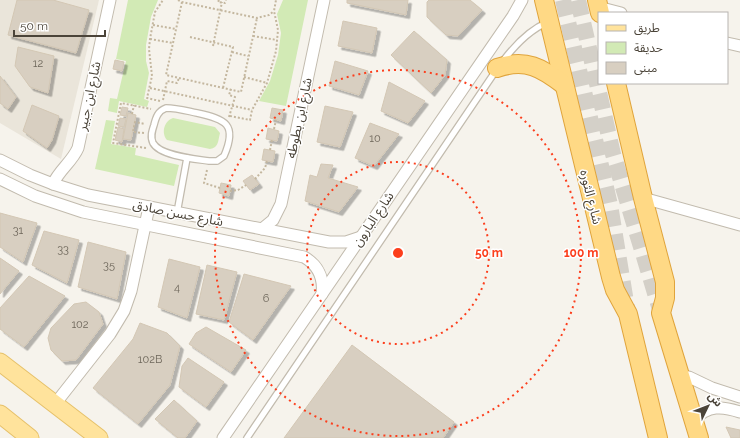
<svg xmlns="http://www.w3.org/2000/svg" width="740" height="438" font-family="Raleway,'Noto Sans Arabic',sans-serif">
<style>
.residential{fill:#eae5da}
.green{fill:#d2eab5}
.building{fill:#d8cfc1;stroke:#d3c7b4;filter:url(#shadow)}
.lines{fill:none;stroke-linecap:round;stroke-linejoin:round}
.secondary-tunnel{stroke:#d4d0c8;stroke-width:16;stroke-dasharray:16 8;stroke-linecap:butt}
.service-casing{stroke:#c2bbae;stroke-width:8}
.minor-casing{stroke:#c2bbae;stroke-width:13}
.primary-casing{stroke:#e6c16a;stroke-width:19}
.trunk-casing{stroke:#e0a43c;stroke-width:20}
.path{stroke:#c4b79f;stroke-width:2;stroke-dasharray:2 2;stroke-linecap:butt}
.service{stroke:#fff;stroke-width:5.5}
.minor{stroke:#fff;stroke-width:11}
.primary{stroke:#ffe39c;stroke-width:17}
.trunk{stroke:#ffd985;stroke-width:18}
.ring{fill:none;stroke:#fc3f1d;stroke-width:2;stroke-dasharray:2 4}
.labels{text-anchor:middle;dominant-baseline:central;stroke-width:3;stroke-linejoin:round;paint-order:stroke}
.number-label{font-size:11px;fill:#6e675b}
.street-label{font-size:13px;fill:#4b4439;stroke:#fff}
.centre{fill:#fc3f1d;stroke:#fff;stroke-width:2}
.ring-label{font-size:12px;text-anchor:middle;font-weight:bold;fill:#fc3f1d;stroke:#fff;stroke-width:3;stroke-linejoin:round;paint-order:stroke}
</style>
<defs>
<filter id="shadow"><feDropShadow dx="3.5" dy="3.5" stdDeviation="0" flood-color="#0004"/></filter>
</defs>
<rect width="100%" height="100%" fill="#f6f3ec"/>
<path class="residential" d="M0,0H99L61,159L0,123Z"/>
<g class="green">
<path d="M128,0H158L151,17L146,45V61L149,73L144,99L149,101L147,107L119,101L117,113L108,111L110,98L117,99L126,61L116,59Z"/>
<path d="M283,0H308L286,106L259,101L270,81L278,55L281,33L277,14Z"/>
<path d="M173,118L215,127L220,133C218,140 219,148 210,149L167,140C161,133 164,121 173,118Z"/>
<path d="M106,120L115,121L111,144L136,148L135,155L179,165L174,186L95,169Z"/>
</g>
<g class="building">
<path d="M17,0H53L89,10L76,53L8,35Z"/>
<path d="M347,0H408L406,15L347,3Z"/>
<path d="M429,0H470L482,10L458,36L446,35L427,17V2Z"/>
<path d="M343,21L377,28L372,53L338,46Z"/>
<path d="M414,31L447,60L445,75L431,93L391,55Z"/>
<path d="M18,47L54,56L48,93L30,87L15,66Z"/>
<path d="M115,60L124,62L122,71L113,69Z"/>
<path d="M335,61L368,71L359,95L329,86Z"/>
<path d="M0,76L16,97L8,109L0,103Z"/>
<path d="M389,82L425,101L408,123L381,111Z"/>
<path d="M32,105L59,116L52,140L47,148L23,131Z"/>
<path d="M325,106L353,112L340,147L317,142Z"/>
<path d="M122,107L128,108L126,116L120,115Z"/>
<path d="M272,108L283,110L281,121L270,118Z"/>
<path d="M128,113L136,115L131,140L123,139Z"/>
<path d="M120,118L126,119L124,127L118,126Z"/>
<path d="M370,123L399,134L374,166L355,158Z"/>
<path d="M118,127L124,129L122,142L115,140Z"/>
<path d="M268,128L279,131L277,141L266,139Z"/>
<path d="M264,149L275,151L273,162L262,160Z"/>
<path d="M321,164L333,165L328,178L358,187L339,212L305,201L310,175L317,177Z"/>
<path d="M252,175L259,184L250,190L243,181Z"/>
<path d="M221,183L231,185L229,196L219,193Z"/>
<path d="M0,213L37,223L23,262L0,247Z"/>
<path d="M44,231L79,240L67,283L32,265Z"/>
<path d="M88,242L126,252L117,299L78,287Z"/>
<path d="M0,258L19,271L0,294Z"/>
<path d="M169,259L200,267L187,318L158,307Z"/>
<path d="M207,265L237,272L224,320L196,314Z"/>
<path d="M244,274L291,286L253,340L229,322Z"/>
<path d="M29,276L65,296L24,347L0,329V308Z"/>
<path d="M86,302L99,312L103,324L76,360L62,361L51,350L48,338L51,328L74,304Z"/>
<path d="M140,323L167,333L180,346L170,385L138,424L93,388L133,339Z"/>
<path d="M206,327L246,350L231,372L189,344L196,333Z"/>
<path d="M352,345L454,422L443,438H284Z"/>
<path d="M188,358L224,382L206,407L179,387L182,366Z"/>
<path d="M174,400L197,421L185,438H178L155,419Z"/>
<path d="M726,427L740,430V438H731Z"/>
</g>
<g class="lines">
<g class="secondary-tunnel">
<path d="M563,0L610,205L627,308"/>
<path d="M578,0L613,154L661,313"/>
</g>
<g class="service-casing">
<g id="service">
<path d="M503,61C515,45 529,30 548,22"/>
<path d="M166,108C177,108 187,111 197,113C225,119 238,124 224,156L217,161H209C196,159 160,156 153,143C150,137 152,131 154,125C156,117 158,111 166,108Z"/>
<path d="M177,213L187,158"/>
<path d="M247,438L497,69"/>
</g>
</g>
<g class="minor-casing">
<g id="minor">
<path d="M598,7L621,13"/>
<path d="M727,43L740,46"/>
<path d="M0,160L30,175L53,184L88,195L329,242H346L361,237"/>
<path d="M0,179L35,196L83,212L304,257C318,265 324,278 322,294"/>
<path d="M53,184C59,170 72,162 78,148L110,0"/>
<path d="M643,198L740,225"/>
<path d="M262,229L273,220L281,204L324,0"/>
<path d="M680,375L689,377L712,388L740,397"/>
<path d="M55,404L110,334L124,311L131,291L149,207"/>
<path d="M694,420C708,405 722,406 740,412"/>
<path d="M223,438L513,16L522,0"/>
</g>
</g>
<g class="primary-casing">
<g id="primary">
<path d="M0,362L99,438"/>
<path d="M0,414L30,438"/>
</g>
</g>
<g class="trunk-casing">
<g id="trunk">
<path d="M544,0L611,277L615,290L628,314L658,438"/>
<path d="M597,0L600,13"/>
<path d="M497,68C526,58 542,68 564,85"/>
<path d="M616,83L643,198L665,282V298L661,313L699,438"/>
</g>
</g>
<g class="path">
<path d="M178,0L182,2L257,18L269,15L274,11"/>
<path d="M219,0L218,2L225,3L226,0"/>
<path d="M182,2L166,75L241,92L257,18"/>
<path d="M153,25L176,29"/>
<path d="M253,36L277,40"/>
<path d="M190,37L233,47L223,88"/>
<path d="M150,39L173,43"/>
<path d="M213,46L222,2"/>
<path d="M232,52L248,56"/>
<path d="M244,77L267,83"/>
<path d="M150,88L252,110"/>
<path d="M163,100L167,81L177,83L179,78"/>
<path d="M160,101L147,98L152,76L149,49L150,39L155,12L163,0"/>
<path d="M132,114L134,105"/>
<path d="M230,116L250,120L252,110L267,83L276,51L278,30L274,11L276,0"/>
<path d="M229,117L235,97L229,95L231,89"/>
<path d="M274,129L276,120"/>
<path d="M144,133L133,132L135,122L145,124"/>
<path d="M146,148L113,143L121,103L151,109"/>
<path d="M270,150L272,140"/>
<path d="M207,170L204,183L220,188"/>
<path d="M255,179L265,168L267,161"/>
<path d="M230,191L238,190L246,185"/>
</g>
<use href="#service" class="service"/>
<use href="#minor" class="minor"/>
<use href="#primary" class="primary"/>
<use href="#trunk" class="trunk"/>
</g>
<g class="ring">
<circle cx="398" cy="253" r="91"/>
<circle cx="398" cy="253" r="183"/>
</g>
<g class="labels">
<g class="number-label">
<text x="38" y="63">12</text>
<text x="375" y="138">10</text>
<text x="18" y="230">31</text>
<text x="63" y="249">33</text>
<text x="109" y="265">35</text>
<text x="177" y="287">4</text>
<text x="266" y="298">6</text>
<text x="80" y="324">102</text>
<text x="150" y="359">102B</text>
</g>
<g class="street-label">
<text transform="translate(89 96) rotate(-78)">شارع ابن جبير</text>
<text transform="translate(299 118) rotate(-78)">شارع ابن بطوطه</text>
<text transform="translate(591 197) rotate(76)">شارع الثوره</text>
<text transform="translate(178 213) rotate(11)">شارع حسن صادق</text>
<text transform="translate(373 219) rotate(-56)">شارع البارون</text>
</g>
</g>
<circle cx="398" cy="253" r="6" class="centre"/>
<g class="ring-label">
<text x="489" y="257">50 m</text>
<text x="581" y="257">100 m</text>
</g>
<rect x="598" y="12" width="130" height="72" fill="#ffffff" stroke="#b7b4b0"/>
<rect x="606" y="25" width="20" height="6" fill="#ffe39c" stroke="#b7b4b0"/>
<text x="634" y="32" font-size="12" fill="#4b4439">طريق</text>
<rect x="606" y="42" width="20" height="12" fill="#d2eab5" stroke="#b7b4b0"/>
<text x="634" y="52" font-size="12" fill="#4b4439">حديقة</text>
<rect x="606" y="62" width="20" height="12" fill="#d8cfc1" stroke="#b7b4b0"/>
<text x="634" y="72" font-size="12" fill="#4b4439">مبنى</text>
<g transform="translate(708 406) rotate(47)" stroke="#ffffff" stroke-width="3" paint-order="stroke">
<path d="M0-3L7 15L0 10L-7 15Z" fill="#4b4439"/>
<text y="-6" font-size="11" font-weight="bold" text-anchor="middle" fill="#4b4439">ش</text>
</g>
<path d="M14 30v6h91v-6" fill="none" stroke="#4b4439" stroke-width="2"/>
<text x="20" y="30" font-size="12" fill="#4b4439" stroke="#ffffff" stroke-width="3" paint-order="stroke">50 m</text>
</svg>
